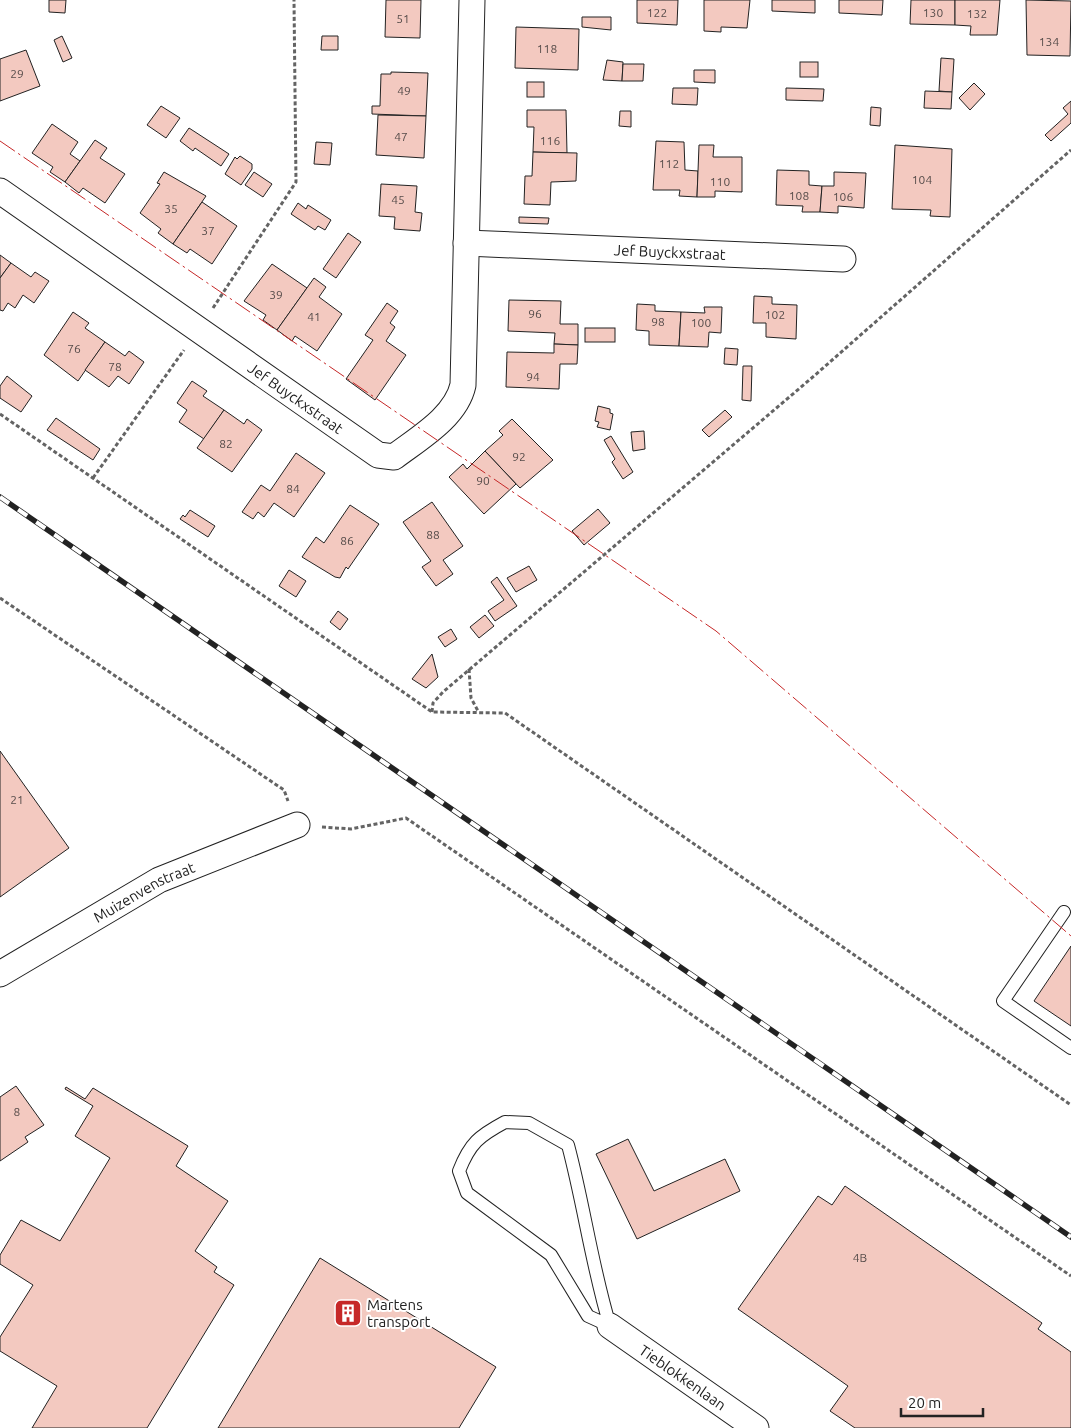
<svg xmlns="http://www.w3.org/2000/svg" width="1071" height="1428" font-family="Ubuntu,sans-serif">
<style>
.building{fill:#f3c9c0;stroke:#222}
.lines{fill:none;stroke-linecap:round;stroke-linejoin:round}
.lane-casing{stroke:#222;stroke-width:14}
.street-casing{stroke:#222;stroke-width:27}
.path{stroke:#646464;stroke-width:3;stroke-dasharray:4 2.5;stroke-linecap:butt}
.lane{stroke:#fff;stroke-width:12}
.street{stroke:#fff;stroke-width:25}
.rail-casing{stroke:#222;stroke-width:5.5}
.rail{stroke:#fff;stroke-width:4;stroke-dasharray:11;stroke-linecap:butt}
.power{stroke:#c62828;stroke-width:1;stroke-dasharray:18 4 2.5 4;stroke-linecap:butt}
.labels{text-anchor:middle;dominant-baseline:central;stroke-width:4;stroke-linejoin:round;paint-order:stroke}
.number-label{font-size:12px;fill:#564c4a}
.street-label{font-size:15px;fill:#222;stroke:#fff}
.poi-label{font-size:15px;fill:#222;stroke:#fff;text-anchor:start}
</style>
<rect width="100%" height="100%" fill="#fff"/>
<g class="building">
<path d="M49,0H66L65,13L49,12Z"/>
<path d="M386,0H421L420,38L385,37Z"/>
<path d="M637,0H678L677,25L637,23Z"/>
<path d="M704,0H750L747,28L721,27V32L704,31Z"/>
<path d="M772,0H815V13L772,11Z"/>
<path d="M839,0H883L882,15L839,13Z"/>
<path d="M911,0H955V25L910,24Z"/>
<path d="M955,0H1000L997,35H970L971,26L955,25Z"/>
<path d="M1026,0L1071,1L1070,56L1027,55Z"/>
<path d="M582,17H611V30L582,27Z"/>
<path d="M516,27L579,29L578,70L515,68Z"/>
<path d="M62,36L72,58L63,62L54,40Z"/>
<path d="M322,36H338V50H321Z"/>
<path d="M26,50L40,86L0,101V59Z"/>
<path d="M941,58L954,59L952,92L939,91Z"/>
<path d="M607,60L623,62L622,81L603,80Z"/>
<rect x="800" y="62" width="18" height="15"/>
<path d="M623,64H644L643,81H622Z"/>
<path d="M694,70H715V83L694,82Z"/>
<path d="M391,72L428,73L426,116L372,114V106H380L381,74H391Z"/>
<rect x="527" y="82" width="17" height="15"/>
<path d="M974,83L985,94L970,110L959,98Z"/>
<path d="M673,88H698L697,105L672,104Z"/>
<path d="M786,88L824,89L823,101L786,100Z"/>
<path d="M925,91L952,92L951,109L924,108Z"/>
<path d="M1071,101V123L1051,141L1045,135L1068,114L1063,108Z"/>
<path d="M161,106L180,118L166,138L147,125Z"/>
<path d="M871,107L881,108L880,126L870,125Z"/>
<path d="M527,110H566L567,153L533,152L534,127H527Z"/>
<path d="M620,111H631V127L619,126Z"/>
<path d="M378,115L426,116L424,158L376,155Z"/>
<path d="M52,124L78,142L70,154L80,161L65,182L50,172L53,167L32,153Z"/>
<path d="M189,128L229,154L221,166L195,148L193,151L180,141Z"/>
<path d="M95,140L107,148L100,158L125,174L105,203L83,188L79,193L65,182Z"/>
<path d="M656,141L684,142L685,170L698,171L697,197L679,196L680,190H653Z"/>
<path d="M316,142L332,143L330,165L314,164Z"/>
<path d="M699,145H714L713,157H742V192L715,191V197H697Z"/>
<path d="M895,145L952,149L950,217L930,216L931,210L892,209Z"/>
<path d="M533,152L577,153L576,181L551,182L550,205L524,204L525,176H532Z"/>
<path d="M240,156L252,164V169L241,185L225,174L235,157L237,159Z"/>
<path d="M777,170L809,171V185L822,186L820,212H802L803,206L776,205Z"/>
<path d="M164,172L206,196L173,244L158,233L161,229L140,213L160,184L157,183Z"/>
<path d="M254,172L272,184L263,197L245,185Z"/>
<path d="M834,172L866,173L864,208L838,206V213L820,212L822,186H834Z"/>
<path d="M381,184L417,186L415,212L422,213L420,231L394,229L395,217L379,216Z"/>
<path d="M202,202L237,226L212,264L190,249L187,253L173,244Z"/>
<path d="M298,203L306,209L308,205L331,220L325,230L318,226L315,230L291,214Z"/>
<path d="M519,217L549,218L548,224L519,223Z"/>
<path d="M348,233L361,242L336,278L323,269Z"/>
<path d="M0,255L11,263L0,278Z"/>
<path d="M11,263L31,277L35,272L49,281L34,303L23,295L15,308L8,303L3,311L0,310V278Z"/>
<path d="M272,264L307,288L277,330L263,320L266,315L244,301Z"/>
<path d="M314,278L326,287L319,297L342,314L317,351L295,336L292,341L277,330Z"/>
<path d="M754,296L772,297V304L797,305L796,339L766,337V323H753Z"/>
<path d="M509,300L561,301L560,324H578V345L554,344L555,333L508,331Z"/>
<path d="M387,303L398,311L390,323L395,327L386,341L406,355L375,400L346,379L373,340L365,335Z"/>
<path d="M637,304L655,305V311L681,312L679,346L649,345V331L636,330Z"/>
<path d="M704,307H722L721,333L709,332L708,347L679,346L681,312L705,313Z"/>
<path d="M73,312L89,323L85,328L105,342L78,381L44,355Z"/>
<rect x="585" y="328" width="30" height="14"/>
<path d="M105,342L125,356L129,351L144,362L129,384L118,376L109,387L85,370Z"/>
<path d="M554,344L578,345L577,364H560L559,389L506,387L507,352L554,353Z"/>
<path d="M725,348L738,349L737,365L724,364Z"/>
<path d="M743,366H752L751,401L742,400Z"/>
<path d="M7,376L32,396L21,412L0,398V386Z"/>
<path d="M192,381L207,391L203,396L224,410L204,439L179,422L187,410L177,403Z"/>
<path d="M598,406L610,409V413L613,414L610,430L597,427L599,422L595,421Z"/>
<path d="M224,410L244,424L247,419L262,430L232,472L197,448Z"/>
<path d="M725,410L732,417L709,437L702,430Z"/>
<path d="M56,418L100,449L93,460L47,430Z"/>
<path d="M512,419L553,460L520,488L485,451L503,435L499,431Z"/>
<path d="M644,431L645,449L633,451L631,432Z"/>
<path d="M611,436L633,472L623,479L612,462L615,459L604,440Z"/>
<path d="M485,451L516,484L484,514L449,477L463,464L467,469Z"/>
<path d="M296,453L325,473L294,517L274,503L264,517L258,512L253,519L242,512L261,485L270,491Z"/>
<path d="M432,502L463,546L443,560L453,574L436,586L422,567L431,561L403,522Z"/>
<path d="M350,505L379,524L348,569L346,567L340,578L335,577L302,557L316,537L324,543Z"/>
<path d="M598,509L610,523L584,545L572,531Z"/>
<path d="M190,510L215,526L208,537L180,519L183,515L185,517Z"/>
<path d="M529,566L537,580L516,592L507,578Z"/>
<path d="M289,570L306,581L296,597L279,586Z"/>
<path d="M497,577L517,606L495,621L488,611L504,600L491,582Z"/>
<path d="M338,611L348,619L340,630L330,622Z"/>
<path d="M485,615L494,626L479,638L470,627Z"/>
<path d="M451,629L457,639L445,647L438,637Z"/>
<path d="M432,654L438,677L426,688L412,679Z"/>
<path d="M0,751L69,848L0,897Z"/>
<path d="M1071,946V1026L1034,1001Z"/>
<path d="M16,1086L44,1125L25,1137L28,1142L0,1161V1097Z"/>
<path d="M66,1087L85,1099L93,1088L188,1146L176,1166L228,1201L195,1251L217,1267L214,1272L234,1285L147,1428H32L57,1386L0,1351V1337L33,1285L0,1264V1255L21,1220L60,1241L110,1158L75,1136L93,1106L65,1089Z"/>
<path d="M628,1139L654,1191L725,1159L740,1191L637,1239L596,1154Z"/>
<path d="M845,1186L1042,1323L1038,1329L1071,1352V1428H855L830,1411L848,1386L738,1309L818,1196L832,1205Z"/>
<path d="M320,1258L496,1367L459,1428H218Z"/>
</g>
<g class="lines">
<g class="lane-casing">
<g id="lane">
<path d="M1064,912L1003,1001L1071,1048"/>
<path d="M505,1122L529,1123L568,1145C584,1205 592,1267 610,1326L588,1316L551,1255L467,1193L459,1171C470,1143 479,1136 505,1122Z"/>
</g>
</g>
<g class="street-casing">
<g id="street">
<path id="s1" d="M0,191L378,455L394,457C419,438 456,417 463,385L472,0"/>
<path id="s2" d="M466,243L843,259"/>
<path id="s3" d="M0,974L159,880L297,825"/>
<path id="s4" d="M610,1326L756,1428"/>
</g>
</g>
<g class="path">
<path d="M213,308L296,182L294,0"/>
<path d="M0,414L432,712L505,713L1071,1105"/>
<path d="M93,478L184,350"/>
<path d="M0,598L284,790L288,801"/>
<path d="M469,669L471,698L478,711"/>
<path d="M432,712L433,703L443,692L814,376L1071,150"/>
<path d="M322,827L351,829L406,818L1071,1276"/>
</g>
<use href="#lane" class="lane"/>
<use href="#street" class="street"/>
<g class="rail-casing">
<path id="rail" d="M0,497L1071,1237"/>
</g>
<use href="#rail" class="rail"/>
<path class="power" d="M0,141L716,631L1071,936"/>
</g>
<defs>
<g id="building-square" transform="scale(1.4375)"><rect x="-9" y="-9" width="18" height="18" rx="4" fill="#c62828" stroke="#fff"/><path d="M-4-6H4V6H1V3H-1V6H-4ZM-2.5-4.3h1.7v1.8h-1.7ZM.8-4.3h1.7v1.8H.8ZM-2.5-1h1.7V.8h-1.7ZM.8-1h1.7V.8H.8Z" fill="#fff"/></g>
</defs>
<g fill-rule="evenodd">
<use href="#building-square" x="348" y="1313"/>
</g>
<g class="labels">
<g class="number-label">
<text x="657" y="12">122</text>
<text x="933" y="12">130</text>
<text x="977" y="13">132</text>
<text x="403" y="18">51</text>
<text x="1049" y="41">134</text>
<text x="547" y="48">118</text>
<text x="17" y="73">29</text>
<text x="404" y="90">49</text>
<text x="401" y="136">47</text>
<text x="550" y="140">116</text>
<text x="669" y="163">112</text>
<text x="922" y="179">104</text>
<text x="720" y="181">110</text>
<text x="799" y="195">108</text>
<text x="843" y="196">106</text>
<text x="398" y="199">45</text>
<text x="171" y="208">35</text>
<text x="208" y="230">37</text>
<text x="276" y="294">39</text>
<text x="535" y="313">96</text>
<text x="775" y="314">102</text>
<text x="314" y="316">41</text>
<text x="658" y="321">98</text>
<text x="701" y="322">100</text>
<text x="74" y="348">76</text>
<text x="115" y="366">78</text>
<text x="533" y="376">94</text>
<text x="226" y="443">82</text>
<text x="519" y="456">92</text>
<text x="483" y="480">90</text>
<text x="293" y="488">84</text>
<text x="433" y="534">88</text>
<text x="347" y="540">86</text>
<text x="17" y="799">21</text>
<text x="17" y="1111">8</text>
<text x="860" y="1257">4B</text>
</g>
<g class="street-label">
<text stroke="none"><textPath href="#s2" startOffset="204">Jef Buyckxstraat</textPath></text>
<text stroke="none"><textPath href="#s1" startOffset="361">Jef Buyckxstraat</textPath></text>
<text stroke="none"><textPath href="#s3" startOffset="166">Muizenvenstraat</textPath></text>
<text stroke="none"><textPath href="#s4" startOffset="89">Tieblokkenlaan</textPath></text>
</g>
<g class="poi-label">
<text x="367" y="1304">Martens<tspan x="367" dy="17">transport</tspan></text>
</g>
</g>
<path d="M901 1408v8h82v-8" fill="none" stroke="#222222" stroke-width="2.5"/>
<text x="908" y="1408" font-size="15" fill="#222222" stroke="#ffffff" stroke-width="4" paint-order="stroke">20 m</text>
</svg>
